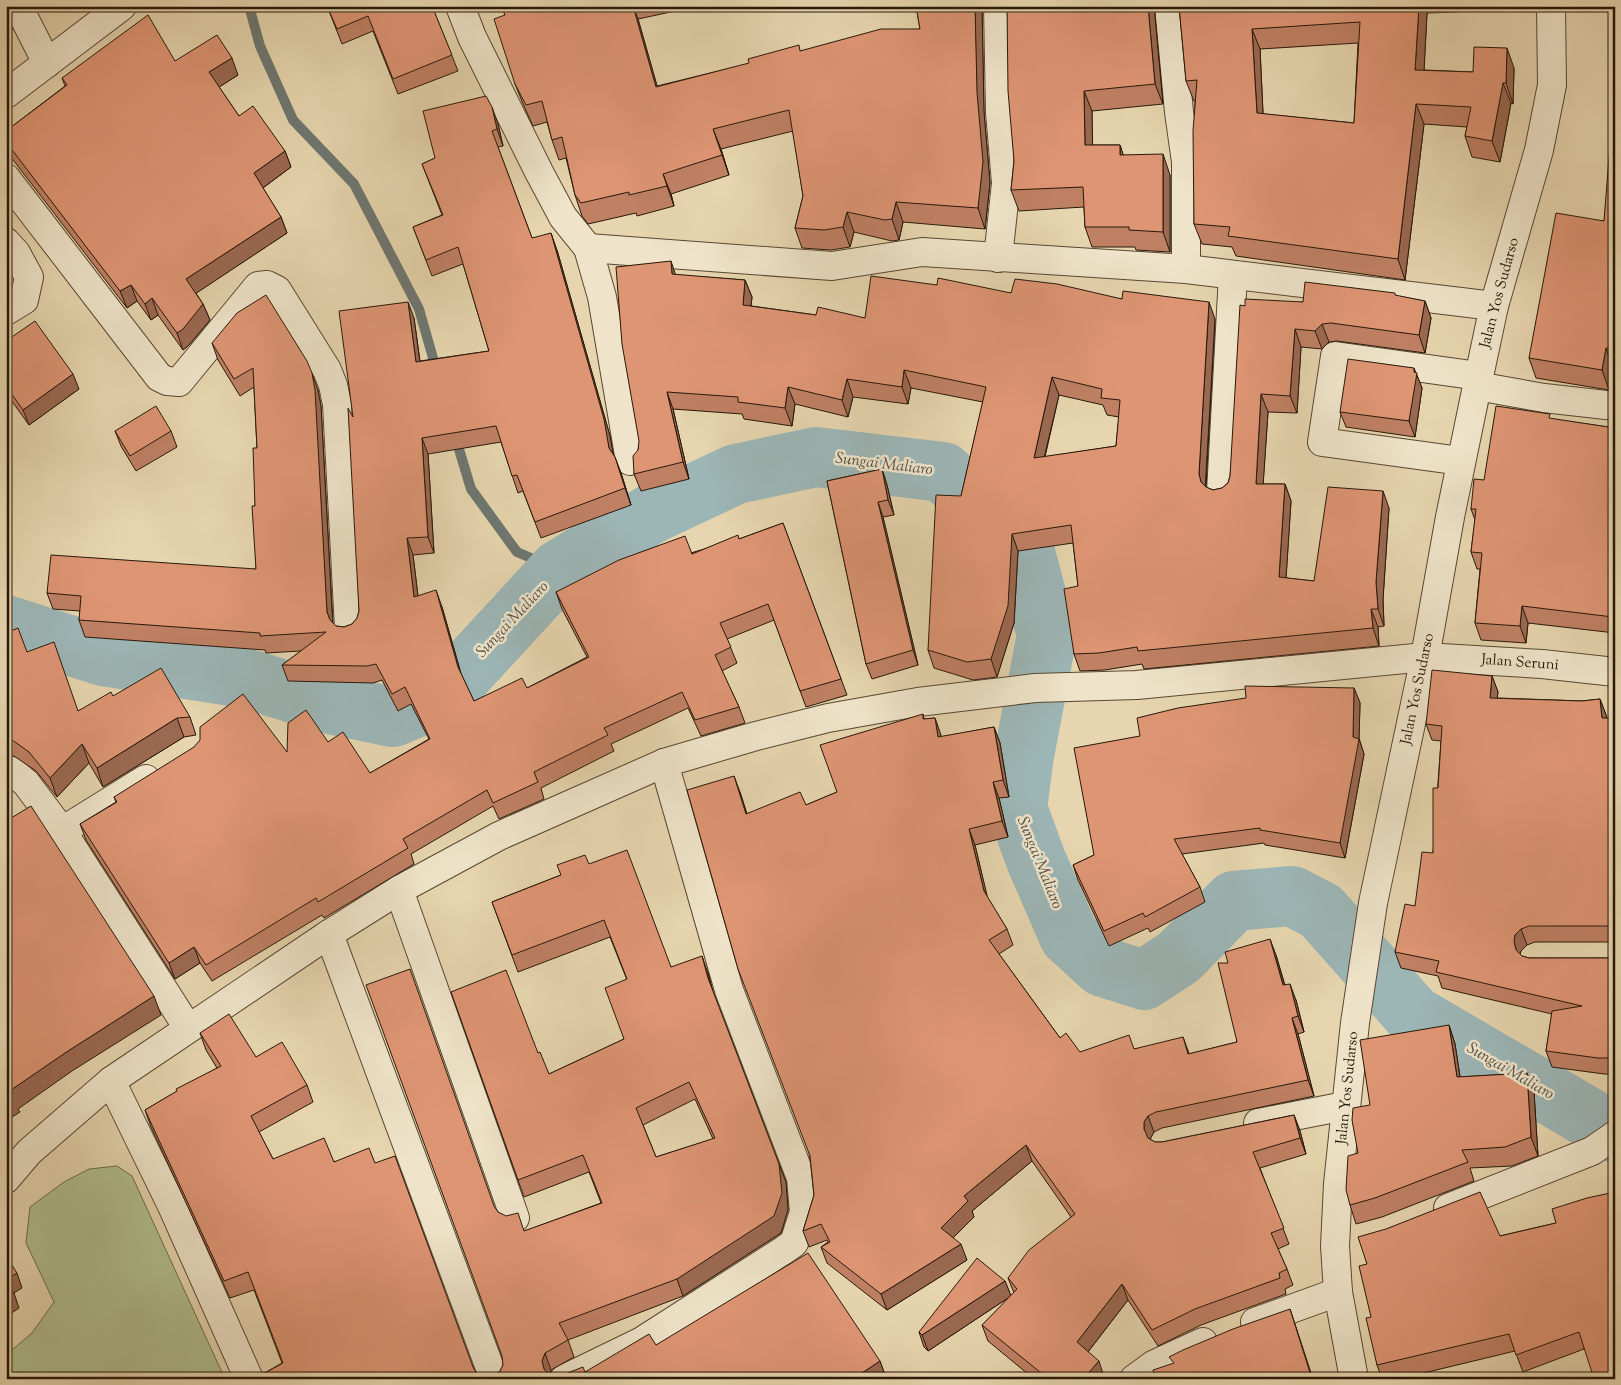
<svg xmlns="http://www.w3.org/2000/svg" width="1621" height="1385" font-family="'Sorts Mill Goudy',serif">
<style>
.green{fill:#b0be8e;stroke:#6c6b4c}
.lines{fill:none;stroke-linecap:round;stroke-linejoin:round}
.stream{stroke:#6e7771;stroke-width:10}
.river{stroke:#9cb6b6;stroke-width:60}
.minor-casing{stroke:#584733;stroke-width:30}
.minor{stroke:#efe4ca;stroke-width:28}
.wall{fill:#bf8064;stroke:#28180a;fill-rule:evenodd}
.shaded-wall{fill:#9b6851;stroke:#28180a}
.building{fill:#de9574;stroke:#28180a;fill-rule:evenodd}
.labels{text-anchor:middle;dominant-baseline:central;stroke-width:5;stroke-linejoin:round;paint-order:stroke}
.street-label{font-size:15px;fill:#28180a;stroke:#efe4ca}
.water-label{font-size:16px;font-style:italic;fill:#514f46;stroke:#efe4ca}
</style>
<rect width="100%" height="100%" fill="#e6d5ae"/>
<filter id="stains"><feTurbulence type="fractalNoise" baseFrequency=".004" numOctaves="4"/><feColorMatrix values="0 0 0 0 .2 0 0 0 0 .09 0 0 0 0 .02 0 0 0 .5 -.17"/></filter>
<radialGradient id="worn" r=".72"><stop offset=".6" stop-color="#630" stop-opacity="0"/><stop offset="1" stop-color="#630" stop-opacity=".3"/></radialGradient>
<path class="green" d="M117,1166L132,1176L225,1379H6V1355L32,1333L54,1302L26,1243L30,1207L64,1182L89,1169Z"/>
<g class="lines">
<g class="stream">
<path d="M249,6L260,46L293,120L354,184L419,309L437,372"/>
<path d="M455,436L471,489L517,552L559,570"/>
</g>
<path class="river" d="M6,625L103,656L245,678L330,704L393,717L443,696L559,570L653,513L736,474L816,457L943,472L1024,549L1047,635L1024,755L1017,808L1036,860L1069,936L1103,967L1144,980L1179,957L1234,901L1292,896L1321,911L1413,1015L1615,1133"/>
<g class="minor-casing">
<g id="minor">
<path d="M18,6L47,63"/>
<path d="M460,6L472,37L539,172L563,217L588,248L602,297L630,461"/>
<path d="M998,6L1000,112L1006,183L998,258"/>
<path d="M1169,6L1179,112L1186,162V269"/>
<path d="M6,94L122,6"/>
<path d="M6,178L159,377L167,381L179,382L258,286L267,285L277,290L327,370L333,385L337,404L349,628"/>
<path d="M6,242L16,253L29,277L24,300L6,311"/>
<path d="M588,248L832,266L922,252L1186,269L1494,306"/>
<path d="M1477,386L1544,398L1615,406"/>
<path d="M1461,461L1322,442L1335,356L1479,376"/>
<path d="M1221,492L1233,275"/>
<path d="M12,771L26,783L62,831L188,1028"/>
<path d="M62,831L146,779"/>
<path d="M399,890L515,1218"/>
<path d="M329,934L494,1379"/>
<path d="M111,1081L172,1206L249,1379"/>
<path d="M1258,1123L1345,1106"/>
<path d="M6,1179L29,1152L111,1081L329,934L399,890L499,836L664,763L756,736L828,718L918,702L1035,688L1137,685L1425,657L1542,664L1615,672"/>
<path d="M1448,1208L1592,1151L1615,1135"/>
<path d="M1255,1322L1338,1292"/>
<path d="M564,1379L642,1341L784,1250L794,1243L804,1212L801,1178L729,990L664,763"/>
<path d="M1134,1379L1153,1365L1203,1342"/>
<path d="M1354,1379L1338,1292L1335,1246L1338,1184L1355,1023L1373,903L1425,657L1450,517L1477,386L1494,306L1539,150L1552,85L1551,6"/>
</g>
</g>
<use href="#minor" class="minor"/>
</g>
<g class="wall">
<path d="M327,6H436L437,10L434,11L458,71L398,94L373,31L342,44Z"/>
<path d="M501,6H699L638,19L657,86L801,51L920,29L916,6H982L984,112L990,183L985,229L903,222L899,240L892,241L854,232L850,247L831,250L802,248L795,228L803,196L793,131L721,149L729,175L671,194L674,206L637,216L636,213L588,224L582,216L575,195L566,158L559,160L552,140L547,122L533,126L523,104L515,84L505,15Z"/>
<path d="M1007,6H1154L1163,104L1092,111V145H1120L1123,155L1170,175V252L1136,250L1135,247H1092L1085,227L1084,207L1019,211L1011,190L1014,161Z"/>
<path d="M1179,6H1458V12L1427,13L1424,70L1473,72L1514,68L1513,104L1511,103L1500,162L1472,157L1465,136L1467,127L1424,124L1405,280L1236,256L1232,247L1202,244L1194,224L1195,101H1194L1186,81ZM1358,43L1354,123L1263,114L1260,49Z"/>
<path d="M6,12L13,30L6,33Z"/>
<path d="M175,61L238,75L219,87L239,116L285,151L291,167L263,188L281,217L287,233L196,293L203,304L210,320L189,345L183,350L158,315L151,320L137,301L127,308L7,152L6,150V131L65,86L62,78Z"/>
<path d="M498,124L503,146L498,147L532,238L557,250L610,436L613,454L621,473L631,505L541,538L523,491L518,493L501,442L428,454L434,553L413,555L418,596L442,607L461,674L474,701L527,688L587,657L562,609L556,592L739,539L783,523L847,695L806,707L774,620L727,639L737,663L722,671L739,707L745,723L701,736L688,708L611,744L614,751L541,788L544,799L499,819L493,806L411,854L414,864L324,918L322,915L212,981L200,963L175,979L86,840L80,824L116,802L114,797L328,742L370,773L429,739L411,704L398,711L382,680L373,683L288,681L282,665L301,651L266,653L265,650L85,637L79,620L80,611L53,609L47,593L256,569L255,506L257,448L254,387L240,396L218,360L212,343L318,390L321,406L333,623L336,626L344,627L352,624L357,618L359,611L353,417L414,318L420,361L489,351L463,264L432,276L413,227L442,215L422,164L435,158Z"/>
<path d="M1615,132V368H1613L1609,390L1536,378L1529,358L1604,221Z"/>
<path d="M676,275L745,280L752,297L751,306L816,315L865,318L937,285L1011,293L1122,299L1215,319L1206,487L1213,490L1222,488L1228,483L1230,476L1245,306L1396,296L1425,301L1431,318L1425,353L1337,341L1329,342L1322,349L1301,347L1297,413L1268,412L1263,484H1285L1291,501L1286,578L1314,581L1389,508L1383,599L1384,626L1378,627L1379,646L1144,669L1142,664L1105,670L1080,671L1074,654L1078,586L1073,543L1018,551L1014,623L997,677L973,680L934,668L928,650L961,496L983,402L911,388L908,404L853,397L848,417L795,404L792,426L744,419L742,414L673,409L689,479L641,491L634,474L638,450ZM1059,395L1103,405L1107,415L1119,417L1116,446L1045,457Z"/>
<path d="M6,341L79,389L29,425L6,393Z"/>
<path d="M1416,373L1422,388L1415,437L1346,427L1340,412Z"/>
<path d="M1552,419L1615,428V633L1528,623L1526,643L1481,640L1475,623L1480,569H1477L1471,552L1475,520L1471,509L1484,480Z"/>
<path d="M115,431H171L177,447L136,471L121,446Z"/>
<path d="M882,469L887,485L894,515L883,517L918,665L872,679L866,664L827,481Z"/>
<path d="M6,633L27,652L78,711L113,696L190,717L196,735L184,737L103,787L89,763L57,797L36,771L14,756L6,757Z"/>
<path d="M1492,676L1498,692L1497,698L1582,701L1600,699L1606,715V718H1615V942H1535L1527,945L1521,951L1520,954L1522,956L1529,958H1610L1615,956V1074H1604L1552,1067L1546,1051L1552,1014L1442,988L1438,976L1401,968L1395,952L1415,906L1433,853L1441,741L1432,740L1426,724Z"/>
<path d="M1354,688L1360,703L1359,738L1364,754L1345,858L1265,845L1264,843L1182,854L1200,887L1205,902L1150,932L1148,928L1109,946L1078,880L1073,865L1094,855L1140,736Z"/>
<path d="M923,714L924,719L935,718L941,737L994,727L1000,743L1009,797L999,798L1008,837L975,845L987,897L1007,929L1013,945L999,954L1060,1038L1080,1052L1135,1049L1189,1054L1237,1042L1228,963L1276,955L1285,985L1296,1000L1304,1032L1298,1034L1314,1096L1162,1128L1154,1132L1150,1139L1155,1142H1162L1294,1115L1300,1131L1306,1154L1260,1168L1289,1244L1278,1249L1287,1269L1293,1285L1285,1289L1286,1294L1201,1325L1158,1346L1128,1300L1088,1352L1104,1377L1103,1379H1034L988,1341L982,1325L1014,1293L1008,1278L1071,1217L1032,1161L972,1211L974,1217L953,1238L967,1260L887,1310L827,1263L821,1247L828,1242L827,1240L809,1247L803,1231L814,1195L810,1158L740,792L747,814L806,805L837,792Z"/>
<path d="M589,864L671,967L708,973L713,992L786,1182L788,1210L781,1233L683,1296L568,1340L574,1357L551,1370L550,1375L557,1377L585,1372L656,1345L880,1361L886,1378L254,1379L282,1363L254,1290L230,1298L151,1127L145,1110L217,1068L206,1050L200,1033L256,1057L307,1085L313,1102L259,1132L273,1159L375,1163L473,1367L477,1374L485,1377L494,1376L500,1371L503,1365L494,1207L498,1212L525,1231L601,1203L589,1172L524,1197L451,992L538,1053L549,1074L624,1039L627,980L610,937L518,972L492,902ZM695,1099L713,1139L656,1157L643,1125Z"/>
<path d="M1449,1025L1455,1044L1460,1077L1527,1073L1534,1092L1538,1156L1512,1166L1470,1168L1474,1181L1382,1217L1356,1224L1350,1205L1358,1153L1370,1105Z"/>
<path d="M1587,1198L1584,1349L1523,1372L1515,1351L1399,1379H1382L1377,1365L1371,1317L1500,1236L1556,1223Z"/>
<path d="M1005,1281L1011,1296L928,1351L924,1347L919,1332Z"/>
</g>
<g class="shaded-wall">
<path d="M633,6L638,19L663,107L656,87Z"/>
<path d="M975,6H982L984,112L990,183L985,229L978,208Z"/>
<path d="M1148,6H1154L1163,104L1155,84Z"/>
<path d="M1419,6H1424L1427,13L1423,90L1415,70Z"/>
<path d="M1252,29L1260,49L1264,134L1257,113Z"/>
<path d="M1507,48L1514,68L1513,104L1506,83Z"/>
<path d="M232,58L238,75L216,89L209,72Z"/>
<path d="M1503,83L1511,103L1500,162L1492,141Z"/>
<path d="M1084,91L1092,111L1093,165L1085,145Z"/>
<path d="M1416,104L1424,124L1405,280L1398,259Z"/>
<path d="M492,107L498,124L503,146L497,129Z"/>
<path d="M713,129L721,149L729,175L722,155Z"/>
<path d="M1120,145L1127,166L1120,155Z"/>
<path d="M285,151L291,167L260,190L254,173Z"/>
<path d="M1163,154L1170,175V252L1163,232Z"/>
<path d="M663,174L671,194L674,206L667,186Z"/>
<path d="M896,202L903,222L899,240L892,219Z"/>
<path d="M847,212L854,232L850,247L843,227Z"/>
<path d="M281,217L287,233L192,296L186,279Z"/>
<path d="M551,233L557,250L610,436L615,464L609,448Z"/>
<path d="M671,261L677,279L672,274Z"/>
<path d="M6,263L12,278L6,281Z"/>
<path d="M745,280L752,297L749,322L743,305Z"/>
<path d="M131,285L137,301L127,308L120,291Z"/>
<path d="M152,298L158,315L151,320L145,304Z"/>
<path d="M1425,301L1431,318L1425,353L1419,335Z"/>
<path d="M408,302L414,318L422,378L416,362Z"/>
<path d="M1209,302L1215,319L1205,491L1201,482L1199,474Z"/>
<path d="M203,304L210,320L189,345L183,350L177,333Z"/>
<path d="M1322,324L1329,342L1322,349L1315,331Z"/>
<path d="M1295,329L1301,347L1297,413L1290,396Z"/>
<path d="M1606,348L1613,368L1609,390L1602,370Z"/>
<path d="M1414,368L1422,388L1415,437L1409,421Z"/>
<path d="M904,370L911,388L908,404L902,387Z"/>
<path d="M312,373L318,390L321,406L333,629L327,612Z"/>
<path d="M73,374L79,389L29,425L23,410Z"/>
<path d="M1052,377L1059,395L1040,475L1034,458Z"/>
<path d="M847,379L853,397L848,417L842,400Z"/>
<path d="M788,387L795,404L792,426L785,408Z"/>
<path d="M667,392L673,409L689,479L683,462Z"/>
<path d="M1261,394L1268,412L1262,502L1256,484Z"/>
<path d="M422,438L428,454L434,553L428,537Z"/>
<path d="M615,457L621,473L631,505L625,488Z"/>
<path d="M882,469L887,485L894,515L888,500Z"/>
<path d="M1285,484L1291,501L1285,594L1279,577Z"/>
<path d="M1383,491L1389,508L1383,599L1384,626L1378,609L1376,582Z"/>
<path d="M878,502L883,517L918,665L913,650Z"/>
<path d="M1012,534L1018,551L1014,623L997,677L991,659Z"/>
<path d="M407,538L413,555L420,613L414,597Z"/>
<path d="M436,590L442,607L464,684L458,667Z"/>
<path d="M1522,606L1528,623L1526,643L1520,626Z"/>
<path d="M1371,609L1378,627L1379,646L1373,628Z"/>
<path d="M1492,676L1498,692L1495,714L1490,698Z"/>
<path d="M1354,688L1360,703L1359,740V739L1364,754L1345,858L1340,843L1353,737Z"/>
<path d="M1600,699L1606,715L1608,734L1602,718Z"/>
<path d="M177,718L184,737L103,787L97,768Z"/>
<path d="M935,718L941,735L944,753L938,737Z"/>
<path d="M994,727L1000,743L1009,797L1003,780Z"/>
<path d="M82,744L89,763L57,797L50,778Z"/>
<path d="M734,776L740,792L752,830L746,814Z"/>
<path d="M993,782L999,798L1008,837L1002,821Z"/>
<path d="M969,829L975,845L990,908L984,891Z"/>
<path d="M1521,929L1527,945L1521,951L1519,958L1516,950L1514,941L1515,935Z"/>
<path d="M1270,939L1276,955L1289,1001L1283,985Z"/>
<path d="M194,947L200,963L175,979L169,963Z"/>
<path d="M702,956L708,973L714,996L708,978Z"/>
<path d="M1290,984L1296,1000L1304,1032L1298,1016Z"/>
<path d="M154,996L161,1015L72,1071L18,1109L20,1112L6,1121V1098L11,1090L65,1053Z"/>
<path d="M1292,1018L1298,1034L1314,1096L1308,1080Z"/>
<path d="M1449,1025L1455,1044L1463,1096L1457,1077Z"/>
<path d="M1183,1037L1189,1053L1194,1071L1188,1054Z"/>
<path d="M1527,1073L1534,1092L1538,1156L1531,1137Z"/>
<path d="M1294,1115L1300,1131L1306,1154L1300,1138Z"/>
<path d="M1148,1116L1154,1132L1150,1139V1146L1144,1129V1122Z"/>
<path d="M1026,1145L1032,1161L972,1211L974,1217L947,1244L941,1228L964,1196Z"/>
<path d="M779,1164L786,1182L788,1210L781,1233L683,1296L677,1279Z"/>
<path d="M961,1244L967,1260L887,1310L881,1294Z"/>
<path d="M17,1273L22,1288L14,1293L19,1308L6,1317V1280Z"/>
<path d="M1005,1281L1011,1296L928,1351L922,1335Z"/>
<path d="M1122,1284L1128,1300L1083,1358L1077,1342Z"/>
<path d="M1290,1309L1295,1324L1313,1379H1312Z"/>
<path d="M545,1353L551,1370L549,1379L544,1369L542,1361Z"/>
<path d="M880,1361L886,1378L885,1379H853Z"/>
<path d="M1099,1361L1104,1377L1103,1379H1083Z"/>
<path d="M1049,1374L1051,1379H1047L1046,1377Z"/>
</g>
<g class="building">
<path d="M327,6H432L452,55L393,79L368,16L337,29Z"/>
<path d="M501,6H633L656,87L749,63L748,59L799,45L800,51L881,29H920L916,6H975L977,92L983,162L978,208L896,202L892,219L885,220L847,212L843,227L824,230L795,228L803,196L789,110L713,129L722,155L663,174L667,186L629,195V192L581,203L575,195L562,137L552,140L542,101L526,105L515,84L494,19L505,15Z"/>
<path d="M1007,6H1148L1155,84L1084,91L1085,145H1120V155L1163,154V232L1129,230V227H1085L1083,187L1011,190L1014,161L1008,91Z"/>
<path d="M1179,6H1419L1415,70L1473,72L1474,47L1507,48L1506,83H1503L1492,141L1465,136L1471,107L1416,104L1398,259L1228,236L1230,227L1194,224L1193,131L1197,80L1186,81ZM1360,22L1354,123L1257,113L1252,29Z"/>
<path d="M148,15L175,61L217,35L232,58L209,72L239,116L253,106L285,151L254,173L281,217L186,279L203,304L183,329L177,333L152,298L145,304L131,285L120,291L6,142V131L67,85L62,78Z"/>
<path d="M486,96L492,107L497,129L492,131L532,238L551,233L604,419L609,448L615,457L625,488L535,522L517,475L512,476L496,426L422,438L428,537L407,538L414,597L436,590L458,667L474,701L522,678L527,688L589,657L556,592L619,560L685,536L692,554L738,535L739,539L783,523L841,679L800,691L768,604L720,623L731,647L715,655L739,707L695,720L682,692L604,728L608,735L534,772L538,782L493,803L487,790L403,839L408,848L318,902L316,898L206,965L194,947L169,963L80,824L117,802L114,797L194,747L200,740V727L243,694L287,752L288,723L306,710L328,742L343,732L370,773L430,739L405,687L392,694L376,664L367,666L282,665L326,632L260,636V633L79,620L81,596L47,593L51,555L256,569L252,506H255L253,448H257L253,368L234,379L212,343L237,313L266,295L307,361L312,373L315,390L327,612L330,620L336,626L344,627L352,624L357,618L359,611L348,408L353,417L339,311L408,302L416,362L489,351L458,247L426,260L413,227L443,215L422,164L435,158L423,111Z"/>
<path d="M1611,132H1615V349L1606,348L1602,370L1529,358L1556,213L1604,221Z"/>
<path d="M671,261L672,274L745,280L743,305L816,315L818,307L865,318L871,276L937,285L938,278L1011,293L1015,279L1057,284L1122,299L1123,291L1209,302L1199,474L1201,482L1206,487L1213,490L1222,488L1228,483L1230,476L1240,305L1245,306V299L1303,302L1305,282L1395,293V295L1425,301L1419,335L1331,323L1322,324L1315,331L1295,329L1290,396L1261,394L1256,484H1285L1279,577L1314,581L1328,487L1383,491L1376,582L1378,609H1371L1373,628L1138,651L1137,647L1099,653L1074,654L1064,589L1078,586L1071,525L1012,534L1008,606L991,659L967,662L928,650L936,495L961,496L986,387L904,370L902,387L847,379L842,400L788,387L785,408L738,402V397L667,392L683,462L634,474L633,456L638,450L639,441L622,344L616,267ZM1052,377L1102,389L1101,398L1120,400L1116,446L1034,458Z"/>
<path d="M35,321L73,374L23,410L6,386V341Z"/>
<path d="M1348,359L1414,368V372L1417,373L1409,421L1340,412Z"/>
<path d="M156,406L171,431L130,456L115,431Z"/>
<path d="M1496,406L1550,414L1549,418L1615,428V620H1612L1613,617L1522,606L1520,626L1475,623L1482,553L1471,552L1476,509H1471L1474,479L1484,480Z"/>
<path d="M882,469L888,500L878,502L913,650L866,664L827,481Z"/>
<path d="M18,628L27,652L54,642L78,711L111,692L113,696L161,668L190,717L177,718L97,768L82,744L50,778L29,752L8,737H6V633Z"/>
<path d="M1432,670L1492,676L1490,698L1582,701L1600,699L1602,718H1615V928L1610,926H1529L1521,929L1515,935L1514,941L1516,950L1522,956L1529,958H1610L1615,956V1058H1598L1546,1051L1552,1011L1582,1006L1436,972L1439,961L1395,952L1405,904L1415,906L1422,852L1433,853V788H1438L1442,726L1426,724Z"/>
<path d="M1245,686L1354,688L1353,737L1359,739L1340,843L1260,830V828L1174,839L1200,887L1145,917L1143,913L1104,931L1073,865L1094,855L1074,748L1140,736L1137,718L1178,708L1246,698Z"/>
<path d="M923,714V719L935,718L938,737L994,727L1003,780L993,782L1002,821L969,829L984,891L1007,929L989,940L1060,1038L1066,1033L1080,1052L1129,1035L1134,1049L1183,1037L1188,1054L1237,1042L1218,963H1228L1225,952L1270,939L1283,985L1290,984L1298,1016L1292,1018L1308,1080L1156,1112L1148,1116L1144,1122V1129L1148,1138L1155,1142H1162L1294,1115L1300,1138L1253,1152L1284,1228L1271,1233L1287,1269L1279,1273L1280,1278L1195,1309L1152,1330L1122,1284L1077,1342L1099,1361L1083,1379H1055L1049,1374L1046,1377L982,1325L1017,1289L1008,1278L1029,1250L1075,1214L1026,1145L964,1196L968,1201L941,1228L961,1244L881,1294L821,1247L830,1242L821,1224L803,1231L814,1195L810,1156L738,969L687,790L734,776L746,814L800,792L806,805L837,792L820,745Z"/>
<path d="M31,806L154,996L65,1053L11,1090L13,1093L6,1098V821Z"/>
<path d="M627,850L671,967L702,956L708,978L779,1164L782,1193L774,1216L677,1279L559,1323L568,1340L545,1353L542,1361L544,1369L549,1375L557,1377L583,1367L585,1372L649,1334L656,1345L808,1253L880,1361L853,1379H254L283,1363L248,1272L224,1281L145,1110L177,1091L176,1089L221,1066L200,1033L229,1014L256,1057L282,1042L307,1085L251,1116L273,1159L324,1138L334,1162L369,1148L375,1163L395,1156L473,1367L477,1374L485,1377L494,1376L500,1371L503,1365L502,1356L366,985L410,969L494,1206L498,1212L506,1216L518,1213L524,1231L602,1203L583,1155L518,1180L451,992L506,970L538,1053L540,1052L549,1074L624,1039L605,988L627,979L604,920L512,955L492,902L561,875L557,865L585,855L589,864ZM689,1082L715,1138L656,1157L636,1108Z"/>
<path d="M1449,1025L1457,1077L1527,1073L1531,1137L1505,1147L1462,1150L1468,1162L1375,1198L1350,1205L1346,1190L1348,1156L1358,1153L1352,1120L1353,1108L1370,1105L1360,1040Z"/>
<path d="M1480,1192L1500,1236L1556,1223L1552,1209L1587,1198L1615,1192V1379H1594L1579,1332L1516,1355L1509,1334L1377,1365L1366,1318L1371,1317L1359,1266L1367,1264L1358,1237L1386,1229Z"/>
<path d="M6,1256L17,1273L6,1280Z"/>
<path d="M977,1258L1005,1281L922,1335L919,1332Z"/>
<path d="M6,1282L14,1293L6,1298Z"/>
<path d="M1290,1309L1312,1379H1155L1153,1370L1174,1363L1169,1357L1183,1350L1233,1329Z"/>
</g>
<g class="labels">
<g class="street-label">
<text transform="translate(1500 293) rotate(-75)">Jalan Yos Sudarso</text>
<text transform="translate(1520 663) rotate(4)">Jalan Seruni</text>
<text transform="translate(1418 689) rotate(-78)">Jalan Yos Sudarso</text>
<text transform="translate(1348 1088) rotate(-84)">Jalan Yos Sudarso</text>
</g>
<g class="water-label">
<text transform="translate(884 465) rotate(7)">Sungai Maliaro</text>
<text transform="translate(513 620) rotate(-47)">Sungai Maliaro</text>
<text transform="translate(1039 863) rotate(68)">Sungai Maliaro</text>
<text transform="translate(1510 1072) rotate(30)">Sungai Maliaro</text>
</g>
</g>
<rect width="1621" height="1385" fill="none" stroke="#e6d5ae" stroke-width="25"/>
<rect x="8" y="8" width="1606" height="1370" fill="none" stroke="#28180a" stroke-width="2.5"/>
<rect x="12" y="12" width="1596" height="1360" fill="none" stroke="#28180a"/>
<rect width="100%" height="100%" filter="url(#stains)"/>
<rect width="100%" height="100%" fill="url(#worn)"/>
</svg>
